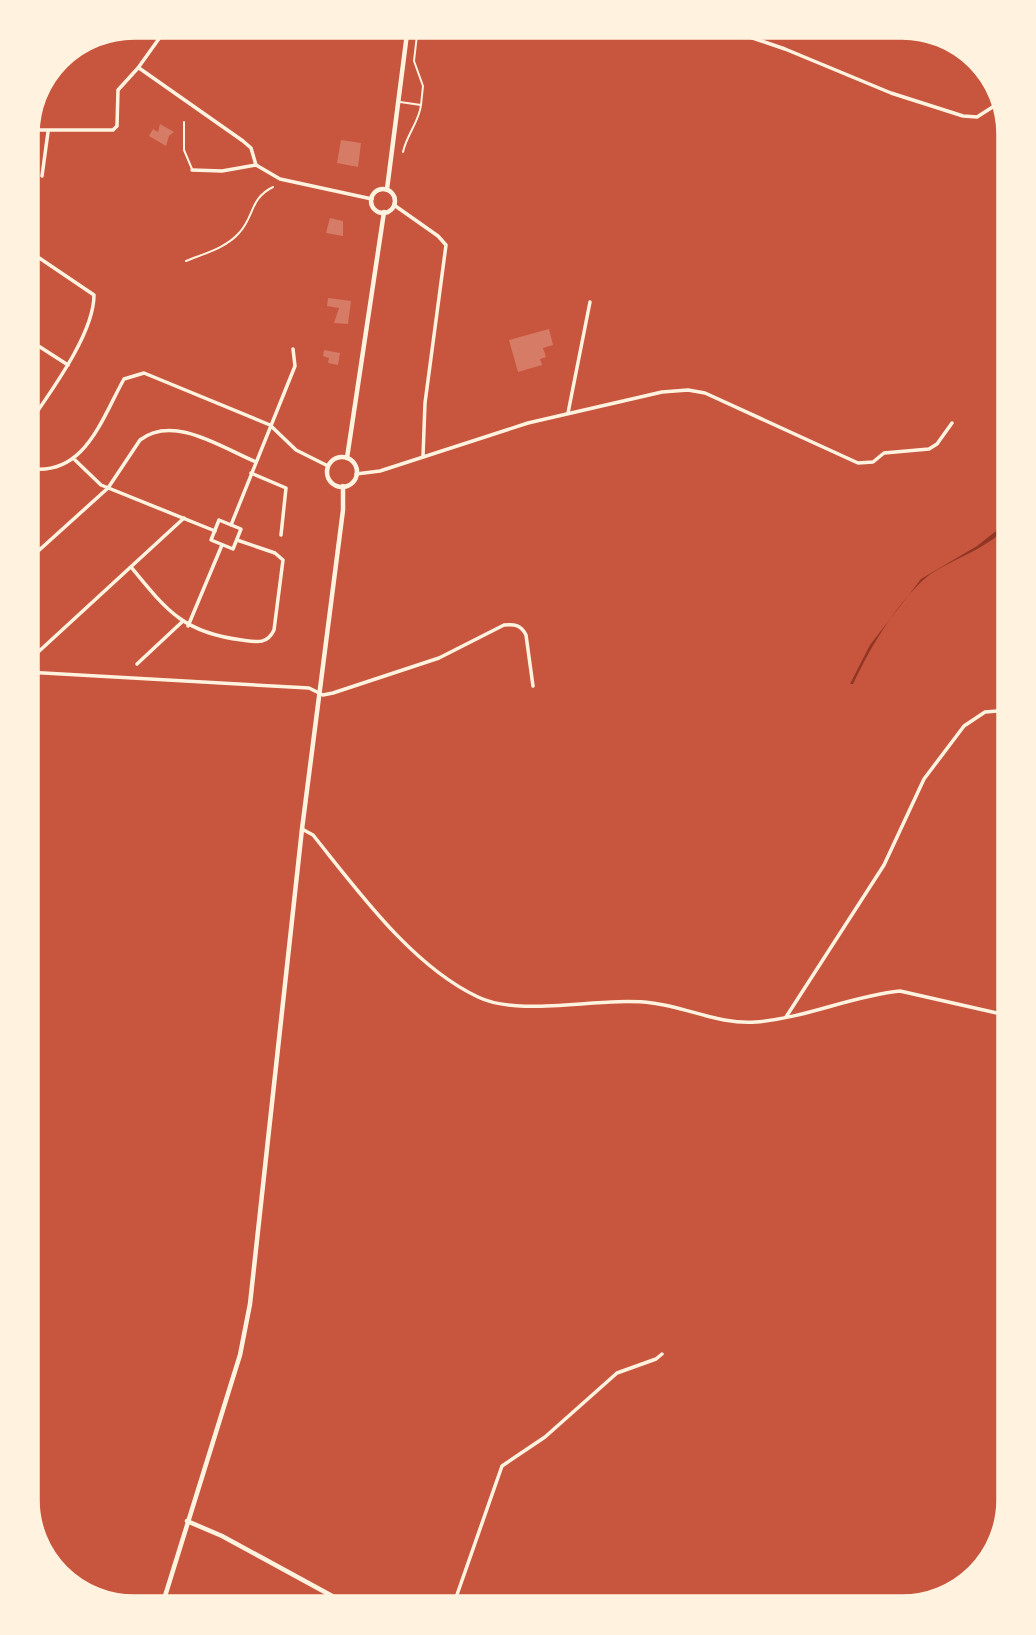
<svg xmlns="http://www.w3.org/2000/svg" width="1036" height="1635" font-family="'Source Sans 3',sans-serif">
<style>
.water{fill:#8f3625}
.building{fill:#d67c66}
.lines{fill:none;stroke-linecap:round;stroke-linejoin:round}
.path{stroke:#fff3e0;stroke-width:2}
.service{stroke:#fff3e0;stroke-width:2}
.minor{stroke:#fff3e0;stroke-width:3.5}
.tertiary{stroke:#fff3e0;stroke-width:4.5}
.rim{fill:none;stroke:#fff3e0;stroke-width:3.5}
</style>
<rect width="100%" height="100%" fill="#c8553d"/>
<path class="water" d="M1010,520C997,548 944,560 922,581C893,609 870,648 853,684H850L870,645L921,579L977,546Z"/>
<g class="building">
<path d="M160,124L174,132L169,136L166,146L149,136L153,129L158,132Z"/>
<path d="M341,140L361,143L358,167L337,163Z"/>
<path d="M330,218L343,221V236L326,233Z"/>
<path d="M328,298L351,301L348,324L334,323L339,308L327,306Z"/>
<path d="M549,329L553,345L543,348L546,357L540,359L542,365L518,372L509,340Z"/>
<path d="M324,350L340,353L338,365L328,363L329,358L323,356Z"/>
</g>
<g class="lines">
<path class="path" d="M186,261C203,254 226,248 239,233C255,216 249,199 273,187"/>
<g class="service">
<path d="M418,26L414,61L423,86L421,105"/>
<path d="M400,102L421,105C419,122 407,134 403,152"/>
<path d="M184,122V150L192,169"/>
</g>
<g class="minor">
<path d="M717,26L785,49L891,93L963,116L977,117L1002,101"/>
<path d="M139,68L243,141L251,148L256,165"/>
<path d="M26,130H113L117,126L118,90L138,68L168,26"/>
<path d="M192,170L222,171L256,165L280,179L372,199"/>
<path d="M42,176L48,132"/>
<path d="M394,205L438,236L446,245L425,403L423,456"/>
<path d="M26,338L68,365"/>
<path d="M568,413L590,302"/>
<path d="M26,428C48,395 94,335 94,295L26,249"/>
<path d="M75,460L101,485L215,531"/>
<path d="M26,468C84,479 101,420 124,379L144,373L270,425L296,450L328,466"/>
<path d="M251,473L286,488L281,535"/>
<path d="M356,474L380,471L528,423L662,392L688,390L705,393L858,463L873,462L884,453L929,449L937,444L952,423"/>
<path d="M219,520L241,529L233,549L211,540Z"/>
<path d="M231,525L295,366L293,349"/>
<path d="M26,562L108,488L140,440C174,414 222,448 256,462"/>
<path d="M131,567C167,611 184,633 242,640C256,642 267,645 274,630L283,560L275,553L237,540"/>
<path d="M188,626L222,545"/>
<path d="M26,649L36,654L184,518"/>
<path d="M137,664L183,621"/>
<path d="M26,672L309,688L323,695L333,693L439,658L504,625C515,624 521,625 526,635L533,686"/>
<path d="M302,829L313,835C358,891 412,966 478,997C521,1018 601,996 652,1003C686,1007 721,1025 756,1022C806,1018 851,996 900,991L1010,1016"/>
<path d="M786,1017L884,865L924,779L964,726L985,712L1010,710"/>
<path d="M452,1609L502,1466L545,1437L617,1373L656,1359L662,1354"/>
</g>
<g class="tertiary">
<path d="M387,189L408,26"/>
<circle cx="383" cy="201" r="12"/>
<circle cx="342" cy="472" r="15"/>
<path d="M347,458L384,212"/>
<path d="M187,1521L222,1536L356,1609"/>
<path d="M161,1609L240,1355L250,1304L302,829L343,510V486"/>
</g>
</g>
<path d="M0 0H1036V1635H0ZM134 38H902A96 96 0 0 1 998 134V1500A96 96 0 0 1 902 1596H134A96 96 0 0 1 38 1500V134A96 96 0 0 1 134 38Z" fill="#fff3e0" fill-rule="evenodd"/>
<path class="rim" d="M134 38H902A96 96 0 0 1 998 134V1500A96 96 0 0 1 902 1596H134A96 96 0 0 1 38 1500V134A96 96 0 0 1 134 38Z"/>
</svg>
